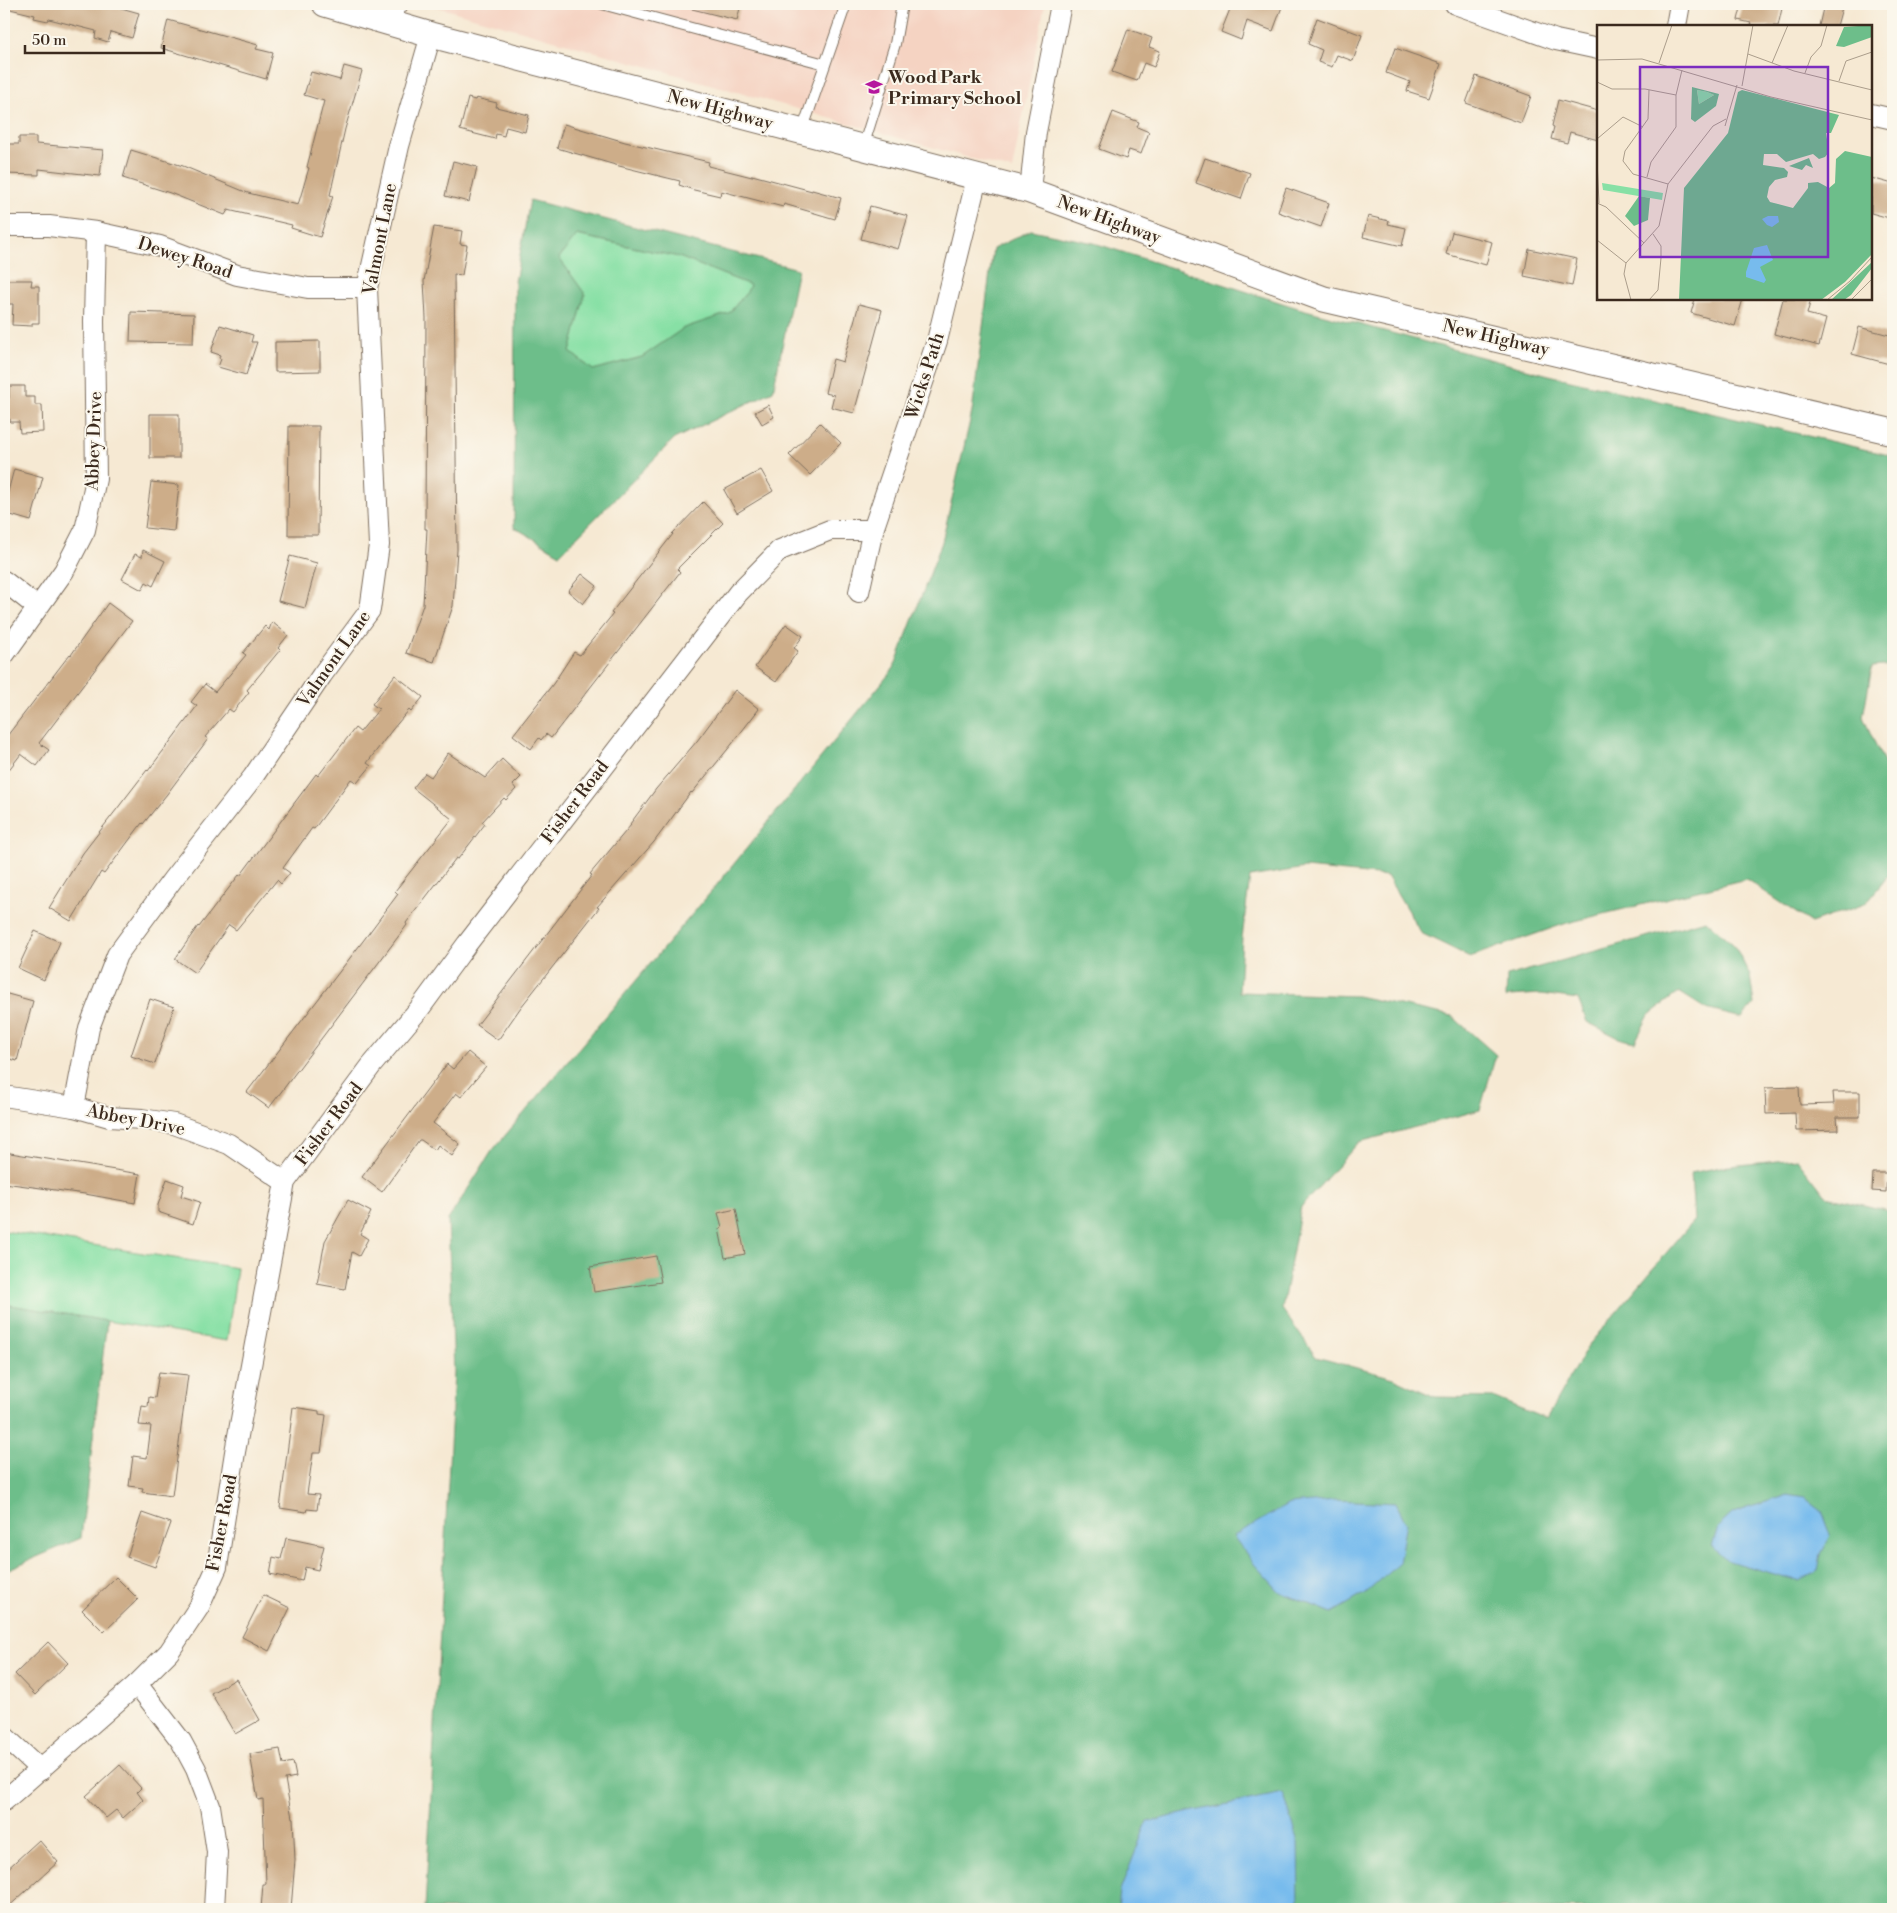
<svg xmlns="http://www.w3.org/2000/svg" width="1897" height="1913" font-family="'Libre Bodoni',serif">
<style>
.built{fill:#f5d3c2}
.green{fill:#87e0a5;stroke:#618562}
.forest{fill:#6dbe8a;stroke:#547454;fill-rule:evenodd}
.water{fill:#77bbed;stroke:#597286}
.building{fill:#cdad89}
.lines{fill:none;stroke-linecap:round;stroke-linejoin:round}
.service-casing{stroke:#7c6d5d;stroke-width:12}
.minor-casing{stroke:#7c6d5d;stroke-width:22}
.tertiary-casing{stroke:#7c6d5d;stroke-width:27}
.service{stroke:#fff;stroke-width:10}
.minor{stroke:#fff;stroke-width:20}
.tertiary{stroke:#fff;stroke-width:25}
.labels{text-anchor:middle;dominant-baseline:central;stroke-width:4;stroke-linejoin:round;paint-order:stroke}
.poi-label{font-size:18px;font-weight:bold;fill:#3b2a1e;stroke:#fbf7ec;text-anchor:start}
.street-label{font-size:18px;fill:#3b2a1e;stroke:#fbf7ec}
.inset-road{fill:none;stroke:#ab9d8b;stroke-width:1}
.view{fill:#7b2cbf;fill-opacity:0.15;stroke:#7b2cbf;stroke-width:2.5}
.inset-edge{fill:none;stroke:#3b2a1e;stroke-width:2.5}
</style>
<rect width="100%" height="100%" fill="#fbf7ec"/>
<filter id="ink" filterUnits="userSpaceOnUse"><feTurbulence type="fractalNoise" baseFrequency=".02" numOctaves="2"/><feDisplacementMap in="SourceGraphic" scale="10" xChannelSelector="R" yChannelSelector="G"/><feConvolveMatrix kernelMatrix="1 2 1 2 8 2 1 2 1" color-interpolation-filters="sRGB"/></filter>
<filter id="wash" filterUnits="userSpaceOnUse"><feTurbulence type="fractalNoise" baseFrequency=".0096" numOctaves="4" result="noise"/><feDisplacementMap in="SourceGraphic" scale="20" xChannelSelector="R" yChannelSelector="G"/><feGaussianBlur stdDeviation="1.12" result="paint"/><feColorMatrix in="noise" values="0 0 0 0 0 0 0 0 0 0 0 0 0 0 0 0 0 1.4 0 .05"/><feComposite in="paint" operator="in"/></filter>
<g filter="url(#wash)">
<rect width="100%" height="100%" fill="#f6e9d3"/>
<path class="built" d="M427,4H1045L1012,170Z"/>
<g class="green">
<path d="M576,235L679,257L750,285L747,292L729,313L684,328L642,357L593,370L570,352L585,294L559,258Z"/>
<path d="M4,1231L237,1268L227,1341L4,1304Z"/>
</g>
<g class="forest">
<path d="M530,200L798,269L773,391L674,439L560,554L514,527L515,282ZM577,235L679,257L750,285L747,292L729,313L684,328L642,357L593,370L570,352L585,294L559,258Z"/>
<path d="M1031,230L1094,243L1298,308L1549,375L1893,456V665L1872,667L1863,717L1893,782V870L1865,904L1811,923L1746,879L1567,923L1470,957L1421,933L1387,876L1305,868L1250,877L1242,938L1239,992L1357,996L1452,1016L1496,1055L1480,1110L1359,1142L1301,1207L1282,1309L1316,1357L1394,1378L1435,1397L1495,1398L1546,1419L1587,1347L1694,1220L1691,1173L1721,1167L1797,1159L1826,1196L1893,1212V1909H425L454,1372L448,1220L492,1151L711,892L894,668L942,542L972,412L993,249Z"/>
<path d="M1706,920L1735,946L1750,976L1754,1004L1742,1018L1706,1009L1679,992L1649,1015L1635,1042L1621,1039L1587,1022L1578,999L1541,994L1509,996L1506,998L1507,976Z"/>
<path d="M4,1304L107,1321L81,1538L4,1571Z"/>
</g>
<g class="water">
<path d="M1787,1495L1805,1498L1822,1511L1831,1535L1821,1554L1818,1571L1799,1581L1728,1561L1712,1546L1718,1527L1733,1513Z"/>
<path d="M1335,1500L1396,1503L1406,1523L1399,1563L1366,1593L1332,1613L1280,1592L1254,1564L1233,1536L1289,1504Z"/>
<path d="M1283,1793L1298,1839L1299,1904L1304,1909H1118L1120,1891L1147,1822L1194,1811Z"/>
</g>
<g id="blocks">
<g class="building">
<path d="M10,4H107L139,13L132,38L111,32L108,42L95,38L96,31L49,19L48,21L34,18L35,15L10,9Z"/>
<path d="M692,4H741L737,20L692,9Z"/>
<path d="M1232,4H1283L1273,31L1247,21L1241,40L1221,32Z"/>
<path d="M1742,4H1783L1778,26H1750L1751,23L1738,20Z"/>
<path d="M1824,4H1843L1837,26H1819Z"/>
<path d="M1317,18L1362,35L1353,61L1337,55L1332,67L1318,62L1322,50L1308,44Z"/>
<path d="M168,20L258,45L256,49L273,53L266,79L161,48Z"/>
<path d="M1128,29L1152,38L1149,47L1160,51L1154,67L1144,63L1137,81L1112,72Z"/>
<path d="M1395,48L1441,64L1429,98L1407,91L1410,82L1386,73Z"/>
<path d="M344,66L362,71L345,129L330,195L333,196L320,237L291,228L292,225L228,210L225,215L170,193L123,178L131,150L183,166L248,193L298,205L309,168L307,167L324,101L304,95L311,72L340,80Z"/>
<path d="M1476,76L1531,96L1521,123L1466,103Z"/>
<path d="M468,98L475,100L476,98L497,103L496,107L529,115L525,132L506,127L504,136L496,134L495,139L460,130Z"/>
<path d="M1558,100L1598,111V140L1570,132L1567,143L1551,139L1554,127L1552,126Z"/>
<path d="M1113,112L1139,122L1137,127L1149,132L1141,154L1129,150L1126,159L1099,149Z"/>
<path d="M564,124L625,142L709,162L708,166L752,177V175L812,191V190L841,198L835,219L784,204L783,207L721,191L720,196L694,190L679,185L680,181L619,166L557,148Z"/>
<path d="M19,137H36V144L103,150L100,176L39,169V175L4,174V144H19Z"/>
<path d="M1205,158L1250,173L1241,199L1196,183Z"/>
<path d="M453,161L477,167L469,202L445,196Z"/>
<path d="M1871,178L1893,184V219L1871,213Z"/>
<path d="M1286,188L1329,203L1321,227L1278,212Z"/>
<path d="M870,206L908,216L898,249L861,239Z"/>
<path d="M1368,216L1389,221L1388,224L1406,228L1402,246L1363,237Z"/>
<path d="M434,227L462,231L460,244L467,245L462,275L454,274L457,550L453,606L434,662L406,653L423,605L427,529H425L426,318L424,281Z"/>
<path d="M1452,232L1492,242L1486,265L1446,254Z"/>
<path d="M1529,249L1577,259L1572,286L1524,276Z"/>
<path d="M5,280H32L31,286H39V323H32V326L12,325L13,304H5Z"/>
<path d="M1695,299H1743L1735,326L1691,313Z"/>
<path d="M1783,299H1811L1807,314L1826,319L1819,346L1774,334Z"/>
<path d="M859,304L882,310L854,413L831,407L834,395L825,393L833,359L843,362Z"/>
<path d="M131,312L194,314L193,343L130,342Z"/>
<path d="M220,325L253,335L251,342H257L246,375L218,367L221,359L219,358L220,355L211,352Z"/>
<path d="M1859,327L1893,336V365L1852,354Z"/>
<path d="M320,341V371L275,372V342Z"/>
<path d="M9,386H25V397H35V405H42L43,432L20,433L19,422H10V419H4V398H9Z"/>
<path d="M768,405L774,417L762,424L755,412Z"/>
<rect x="150" y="414" width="29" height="44"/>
<path d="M820,423L841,443L810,475L789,455Z"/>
<path d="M289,426H319L318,535H288Z"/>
<path d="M14,469L43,477L31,521L4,513V507Z"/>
<path d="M761,470L773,491L737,513L724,490Z"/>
<path d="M151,482L179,485L174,531L145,528Z"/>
<path d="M703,502L723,523L677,569L680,572L551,738L546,734L541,740L539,738L531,749L513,735L553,684L574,652L580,655L613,614L611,613L673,534H672Z"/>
<path d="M143,550L165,561L153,586L146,582L142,590L122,579L135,554L142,557Z"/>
<path d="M290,556L317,563L305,608L278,601Z"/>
<path d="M582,574L597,586L583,604L568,591Z"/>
<path d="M108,603L132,621L39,743L49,750L37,766L21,754L4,776V740L70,654L71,655Z"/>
<path d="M272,622L288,635L278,648L280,650L247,690L249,692L233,712L229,709L205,737L208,739L167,794L143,824L142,823L104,874L101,872L71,921L49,908L83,853L147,770L148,771L197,706L191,702L205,684L215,692L246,655L243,653L265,626L269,630Z"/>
<path d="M786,624L803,636L794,648L798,651L776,682L755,667Z"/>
<path d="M395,675L423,697L411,712L409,710L392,730L367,763L371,766L357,783L351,779L314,829L312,828L283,868L290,873L281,884L277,880L236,930L229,925L195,973L175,959L198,926L199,927L239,875L240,876L316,774L318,776L355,728L360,732L379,709L372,704Z"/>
<path d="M735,690L759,709L732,744L692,793L691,792L654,842L597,907L599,908L521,1007L498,1040L477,1025L592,875L590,874L631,825L630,824L656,789L697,741Z"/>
<path d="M448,753L485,778L502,759L521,777L513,785L516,789L506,800L504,798L482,822L485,824L458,859L456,858L406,923L407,925L269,1108L247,1092L363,941L398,894L395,891L452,819L413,788L425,773L431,777Z"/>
<path d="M35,931L60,942L44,980L18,968Z"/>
<path d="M4,993L33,1001L17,1061L4,1057Z"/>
<path d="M150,999L174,1007L155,1064L131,1056Z"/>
<path d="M468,1052L486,1067L461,1097L456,1093L433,1123L460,1144L452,1156L438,1145L435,1150L421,1140H419L382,1192L362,1177L447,1064L453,1069Z"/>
<path d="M1799,1087L1800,1105L1834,1104L1833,1092H1860V1117H1837L1838,1130L1796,1131L1795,1113L1766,1114L1765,1088Z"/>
<path d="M4,1152L140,1174L135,1203L85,1194L4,1183Z"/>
<path d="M1873,1173H1887L1886,1192L1872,1191Z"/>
<path d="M167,1179L184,1185L181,1196L200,1202L193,1224L158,1212V1205Z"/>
<path d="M348,1200L371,1212L360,1234L368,1239L359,1256L352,1252L345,1289L317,1284L325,1241Z"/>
<path d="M736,1209L745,1254L725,1258L719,1229L722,1227L718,1213Z"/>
<path d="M656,1256L661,1282L594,1292L590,1267Z"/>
<path d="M159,1372L188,1375L172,1496L142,1492L143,1488L129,1486L133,1456L147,1458L151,1426L139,1425L142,1406L148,1407L149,1397L155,1398Z"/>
<path d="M293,1407L319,1411V1414L326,1415L321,1453H313L307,1494L319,1495L317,1510L307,1509L306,1512L280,1508Z"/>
<path d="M142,1513L171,1523L155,1567L127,1557Z"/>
<path d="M286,1538L324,1546L318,1570L305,1567L302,1581L270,1574L273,1557L281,1559Z"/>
<path d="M116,1577L138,1599L104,1632L82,1610Z"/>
<path d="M263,1595L290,1608L269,1651L242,1637Z"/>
<path d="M48,1642L68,1663L35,1695L15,1674Z"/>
<path d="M236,1679L260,1720L235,1734L211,1693Z"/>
<path d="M280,1749L283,1764L293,1762L296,1777L285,1779L292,1818H293L295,1860L291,1909H261L263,1884H266L263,1799L258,1800L250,1754Z"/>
<path d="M120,1765L141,1788L137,1792L143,1800L123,1818L116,1810L106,1818L86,1796Z"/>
<path d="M39,1840L58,1862L6,1909H4V1872Z"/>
</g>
</g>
</g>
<g filter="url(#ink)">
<use href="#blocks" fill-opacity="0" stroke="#7c6d5d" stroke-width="1"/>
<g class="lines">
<g class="service-casing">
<g id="service">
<path d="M602,4L825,64"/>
<path d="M391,23L404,4"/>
<path d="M802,131L846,4"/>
<path d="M863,147L895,44L902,4"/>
</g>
</g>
<g class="minor-casing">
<g id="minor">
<path d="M1455,4L1556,40L1598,49"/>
<path d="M1676,26L1680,4"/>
<path d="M1871,114L1893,119"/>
<path d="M1030,191L1036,132L1061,4"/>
<path d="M4,226H49L96,232L160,246L237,275L308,288H367"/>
<path d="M4,581L37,607"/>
<path d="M859,592L873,530L937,341L977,178"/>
<path d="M4,655L64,571L85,530L96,479L94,321L96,232"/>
<path d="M4,1096L74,1107L109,1117L142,1119L174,1124L229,1144L285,1182"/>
<path d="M74,1107L89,1028L117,955L173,879L253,777L322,675L370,610L379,545L367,288L399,146L431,35"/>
<path d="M137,1684L181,1741L196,1769L210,1806L217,1852L214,1909"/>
<path d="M4,1736L41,1770"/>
<path d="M4,1801L137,1684L169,1652L199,1607L217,1567L235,1452L285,1182L371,1066L420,1008L467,944L738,593L780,550L830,530H873"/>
</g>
</g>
<g class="tertiary-casing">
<path id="tertiary" d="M325,4L431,35L1030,191L1324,299L1893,432"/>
</g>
<use href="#service" class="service"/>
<use href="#minor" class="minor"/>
<use href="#tertiary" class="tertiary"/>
</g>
</g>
<defs>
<g id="school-bare" transform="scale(1.35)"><path d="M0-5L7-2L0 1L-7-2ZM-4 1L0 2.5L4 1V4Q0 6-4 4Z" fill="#b5179e" stroke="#fbf7ec" stroke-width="2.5" paint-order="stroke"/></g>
</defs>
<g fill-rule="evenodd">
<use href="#school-bare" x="874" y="87"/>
</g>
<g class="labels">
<g class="poi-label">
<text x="888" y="77">Wood Park<tspan x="888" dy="21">Primary School</tspan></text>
</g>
<g class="street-label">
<text transform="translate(720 110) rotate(15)">New Highway</text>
<text transform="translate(1109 220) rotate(20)">New Highway</text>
<text transform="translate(380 239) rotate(-79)">Valmont Lane</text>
<text transform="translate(185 258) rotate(18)">Dewey Road</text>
<text transform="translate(1496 338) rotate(13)">New Highway</text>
<text transform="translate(925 376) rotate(-72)">Wicks Path</text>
<text transform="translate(94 441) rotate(-88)">Abbey Drive</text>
<text transform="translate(334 659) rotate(-55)">Valmont Lane</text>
<text transform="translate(575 802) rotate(-53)">Fisher Road</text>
<text transform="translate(136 1120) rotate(11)">Abbey Drive</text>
<text transform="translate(329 1124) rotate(-53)">Fisher Road</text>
<text transform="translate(222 1523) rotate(-79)">Fisher Road</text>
</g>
</g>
<g transform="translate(1597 25)">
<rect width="275" height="275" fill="#f6e9d3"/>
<path d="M100,65L110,67L117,70L102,79ZM5,158L66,168L65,175L6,165Z" fill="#87e0a5"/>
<path d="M275,0V12L247,22L239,21L247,2ZM95,62L122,69L119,81L98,97L94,94ZM100,65L110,67L117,70L102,79ZM145,65L242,90L234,108H229L232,127L228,132L222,134L216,129L189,137L180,129H167L166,140L187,143L191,147L190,152L178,155L172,162L170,172L173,177L196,183L211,163V158L221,157L232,163L238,158L239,134L248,126L275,132V229L248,257L224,275H82L87,163L131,108L141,67ZM212,133L216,143L209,140L205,145L192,141ZM42,171L53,173L51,195L37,201L28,191ZM275,237V243L254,270L247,275H234Z" fill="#6dbe8a" fill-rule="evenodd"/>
<path d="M171,191H181L182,197L175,202L170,200L165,194ZM170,220L176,235L163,242L169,255L167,258L149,252V247L157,223Z" fill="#77bbed"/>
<path class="inset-road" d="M151,29L197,46L275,65M0,35L45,34L174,72L275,95M62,38L75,0M175,38L191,0M208,48L214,32L224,21L230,0M242,56L249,36L275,27M0,57L15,64H48L79,70M145,61L156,0M52,65L51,94L28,126L26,136L36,149L71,159M128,101L140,60M0,114L26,92L46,102M0,135L2,178M50,152L54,137L79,102V70L85,45M0,178L9,182L47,218M0,215L29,238M0,260L1,275M34,275L27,249L29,238L62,201L71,159L116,101L129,94M52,275L61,265L64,233V221L56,209M230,275L253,256L275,232M254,275L275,254"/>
<path class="view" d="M43,42H231V232H43Z"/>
<rect width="275" height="275" class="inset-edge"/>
</g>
<rect width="1897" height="1913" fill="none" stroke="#fbf7ec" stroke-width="20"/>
<path d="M25 45v8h139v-8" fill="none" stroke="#3b2a1e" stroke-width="2.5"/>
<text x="32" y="45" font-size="15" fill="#3b2a1e" stroke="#fbf7ec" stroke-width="4" paint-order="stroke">50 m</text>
</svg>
